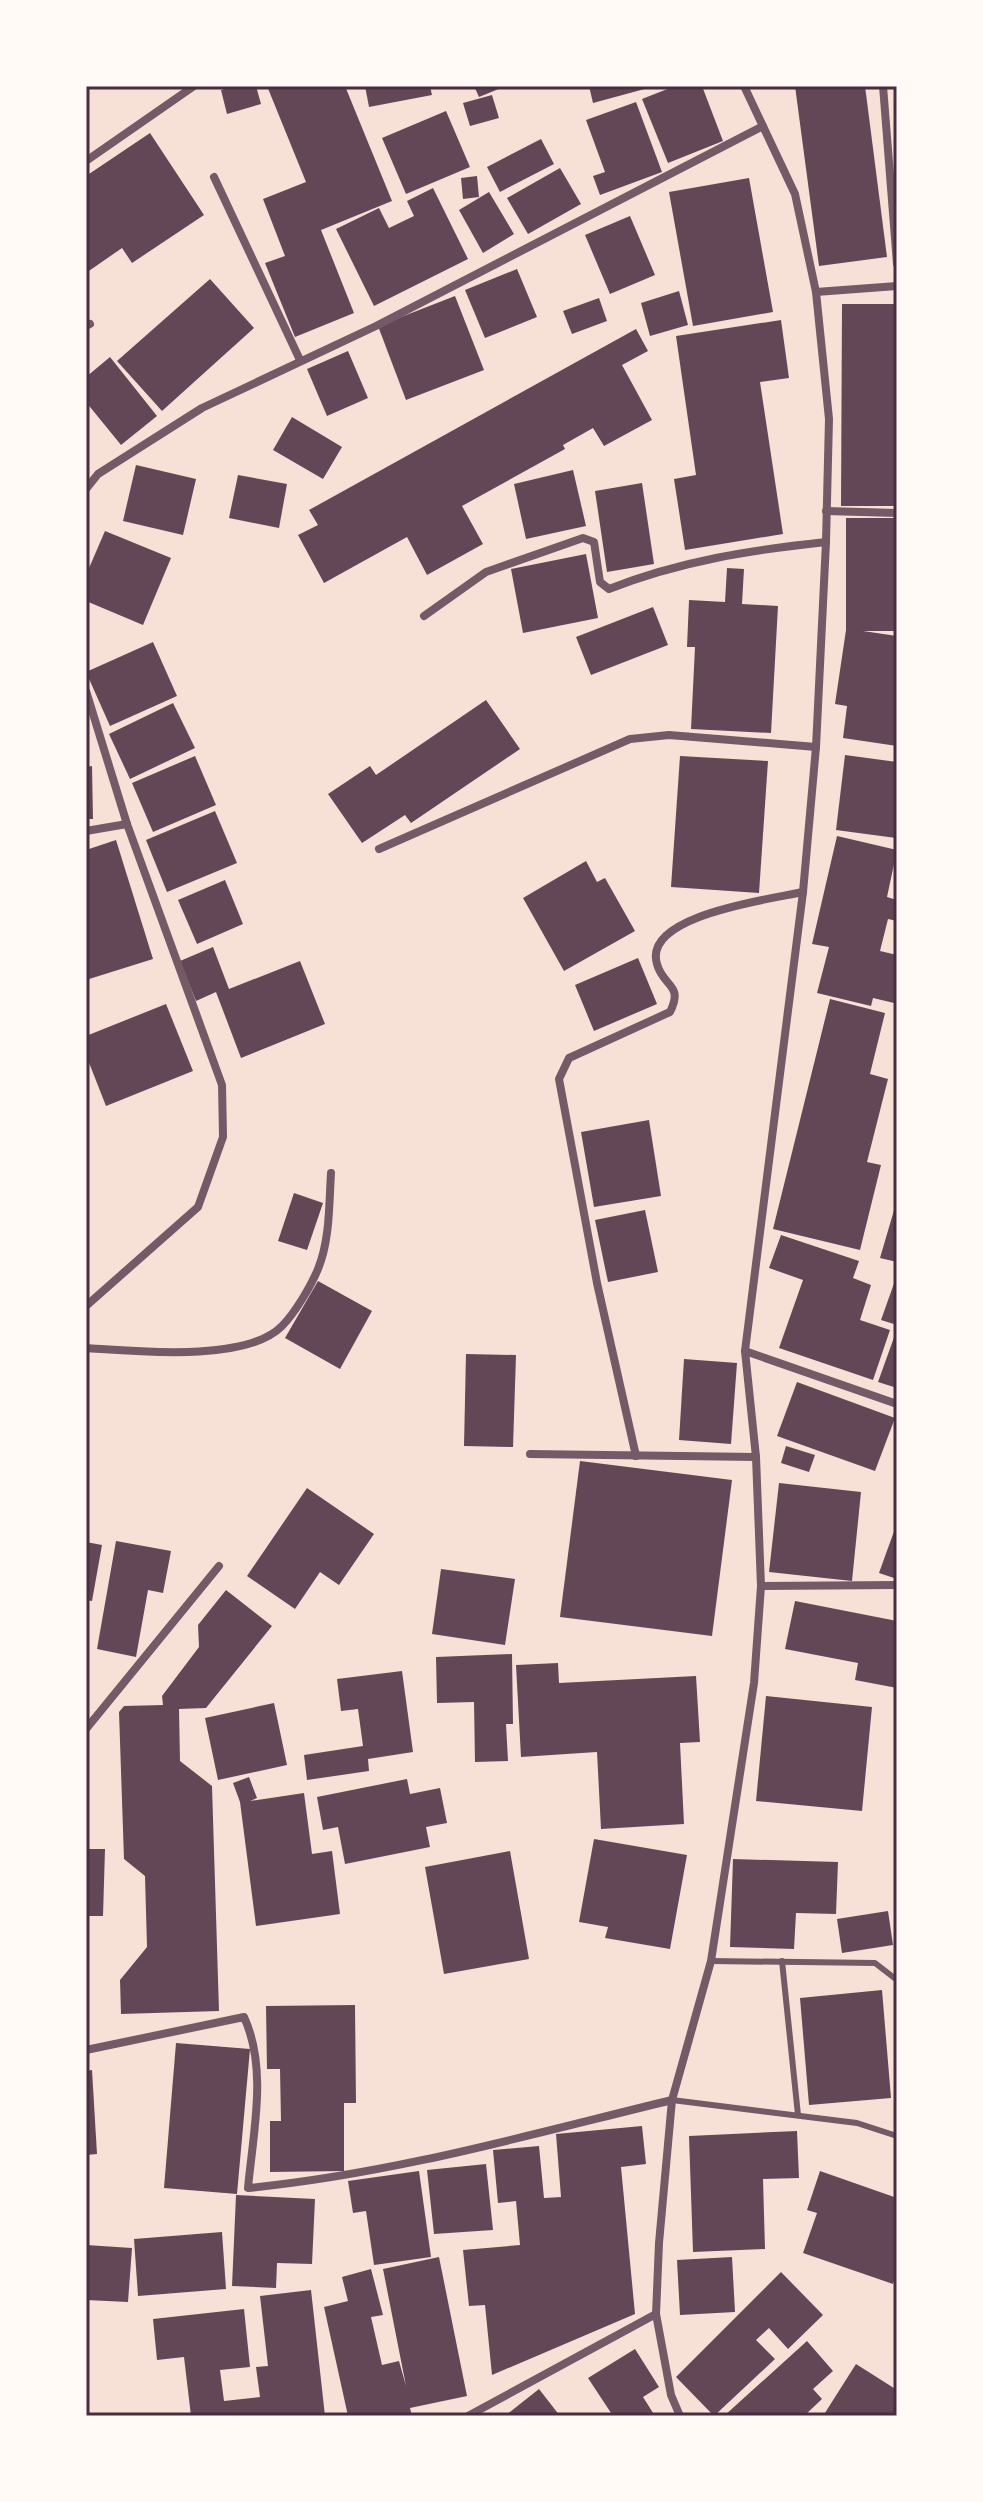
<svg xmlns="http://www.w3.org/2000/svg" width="983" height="2502" font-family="'Public Sans',sans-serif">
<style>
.building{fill:#644757}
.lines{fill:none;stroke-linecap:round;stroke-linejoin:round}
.service{stroke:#755966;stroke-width:6}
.minor{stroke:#755966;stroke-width:8}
.neatline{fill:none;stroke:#4a2c40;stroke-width:3}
</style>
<rect width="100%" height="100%" fill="#f7e1d7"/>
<g class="building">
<path d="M235,86H256L261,104L227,114L221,90Z"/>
<path d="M267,86H345L392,201L321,230L354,313L295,337L265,263L285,256L263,199L306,182Z"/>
<path d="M365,86H430L432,95L369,107Z"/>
<path d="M474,86H506L479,97Z"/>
<path d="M589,86H652V87L593,103Z"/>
<path d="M675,86H702L723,141L668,163L642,99Z"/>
<path d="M795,86H865L887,257L819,266Z"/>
<path d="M492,95L499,118L470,126L463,103Z"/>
<path d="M636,102L662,172L600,195L593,176L605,172L586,120Z"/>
<path d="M446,111L470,167L406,194L382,138Z"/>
<path d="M150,133L204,215L132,263L122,248L86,273V176Z"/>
<path d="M541,139L554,164L500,192L487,167Z"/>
<path d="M560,168L581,204L528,234L507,198Z"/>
<path d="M477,176L479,197L463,199L461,178Z"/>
<path d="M749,178L773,312L693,326L669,192Z"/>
<path d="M433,188L468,259L374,306L336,229L379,208L389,228L414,216L407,201Z"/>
<path d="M489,192L514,234L483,253L459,210Z"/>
<path d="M630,216L655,275L610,294L585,235Z"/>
<path d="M517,269L537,317L485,338L465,290Z"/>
<path d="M210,279L254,328L162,411L117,361Z"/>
<path d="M679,291L688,325L650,336L641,303Z"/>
<path d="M455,296L484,370L406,400L378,326Z"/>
<path d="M599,298L607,321L572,334L563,311Z"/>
<path d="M842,304H897V506H841Z"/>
<path d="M781,320L789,378L760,382L783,534L685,550L674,479L696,475L676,336Z"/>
<path d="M636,329L648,351L622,365L652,420L604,446L593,428L563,445L565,449L462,506L483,544L427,575L407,537L324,583L298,535L318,525L309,510Z"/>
<path d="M348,351L368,398L327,416L307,369Z"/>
<path d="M110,357L157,416L121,445L86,402V377Z"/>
<path d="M292,417L342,447L323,479L273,450Z"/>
<path d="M136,465L196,479L183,535L123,521Z"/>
<path d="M573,470L586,526L526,539L514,484Z"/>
<path d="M238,475L287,484L279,528L229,518Z"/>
<path d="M642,483L654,564L607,572L595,491Z"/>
<path d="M846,518H897V631H863L897,636V746L843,738L847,706L835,704L846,630Z"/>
<path d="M105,531L171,558L143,625L86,601V575Z"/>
<path d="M586,554L598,618L523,633L511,569Z"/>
<path d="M727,568L744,569L742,604L778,606L771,733L691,729L695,647H687L689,600L725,602Z"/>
<path d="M653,607L668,645L591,675L576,637Z"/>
<path d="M153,642L177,696L110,726L86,672Z"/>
<path d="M486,700L520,749L411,823L405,815L362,843L328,794L370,766L376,775Z"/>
<path d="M173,703L195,748L130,779L109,734Z"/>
<path d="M845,755L897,762L896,838L836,830Z"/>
<path d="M195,756L216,805L153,832L132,783Z"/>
<path d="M680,756L768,761L759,893L671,887Z"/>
<path d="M92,766L93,819H86V767Z"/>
<path d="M215,811L237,863L167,892L146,840Z"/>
<path d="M837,836L897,850L887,897L897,900V921L888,919L880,951L897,955L894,1003L873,998L871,1006L817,993L829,947L812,944Z"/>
<path d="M116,840L153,959L86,980V850Z"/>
<path d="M586,861L597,882L605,878L635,931L564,971L523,898Z"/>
<path d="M225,880L243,924L197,944L178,900Z"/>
<path d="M213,947L229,989L300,961L325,1024L241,1058L216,992L196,1001L180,961Z"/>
<path d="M638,958L657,1004L594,1031L575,985Z"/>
<path d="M830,999L885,1013L870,1074L888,1079L867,1162L881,1165L860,1250L773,1229Z"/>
<path d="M166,1004L193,1071L106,1106L86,1055V1036Z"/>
<path d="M649,1120L661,1196L594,1207L581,1132Z"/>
<path d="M294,1193L323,1203L307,1250L278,1241Z"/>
<path d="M897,1200V1262L880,1258Z"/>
<path d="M645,1210L658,1272L608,1282L595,1220Z"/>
<path d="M781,1235L859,1261L853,1278L871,1285L860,1320L890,1330L873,1380L779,1348L803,1280L769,1268Z"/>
<path d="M897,1275V1325L881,1320Z"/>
<path d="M318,1281L372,1311L340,1369L285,1338Z"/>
<path d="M897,1329V1388L878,1382Z"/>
<path d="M466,1354L516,1355L513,1447L464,1446Z"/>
<path d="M684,1359L737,1363L731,1444L679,1440Z"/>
<path d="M797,1382L895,1418L875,1471L777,1436Z"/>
<path d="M786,1446L815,1455L809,1472L781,1463Z"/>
<path d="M580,1461L732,1480L712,1636L560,1617Z"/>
<path d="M779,1483L861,1492L852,1581L769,1572Z"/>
<path d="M307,1488L374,1534L339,1585L320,1572L295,1609L247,1576Z"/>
<path d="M897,1523V1579L879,1573Z"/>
<path d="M116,1541L171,1551L163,1593L148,1590L136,1657L97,1649Z"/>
<path d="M86,1542L102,1545L92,1601L86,1600Z"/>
<path d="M441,1569L515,1579L505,1645L432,1634Z"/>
<path d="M226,1590L272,1626L206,1708L179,1709L180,1761L212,1786L219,2011L121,2014L120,1980L147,1947L145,1876L124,1859L119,1712L124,1706L163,1705L162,1696L199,1647L198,1625Z"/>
<path d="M795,1601L897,1621V1688L855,1680L858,1663L785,1649Z"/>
<path d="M512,1654L513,1724H506L508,1761L475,1762L474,1702L437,1703L436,1657Z"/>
<path d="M558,1663L559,1683L696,1676L700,1742L680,1743L684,1824L601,1829L597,1752L521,1757L516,1665Z"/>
<path d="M402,1671L413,1752L368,1759L369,1771L307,1780L304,1755L363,1746L358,1709L341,1711L337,1679Z"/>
<path d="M766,1696L872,1707L862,1811L756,1801Z"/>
<path d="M274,1703L287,1765L218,1780L205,1718Z"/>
<path d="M249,1777L257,1798L250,1801L304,1793L312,1854L332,1851L340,1914L256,1926L240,1802L233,1783Z"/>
<path d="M407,1779L410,1794L440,1788L447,1823L426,1827L430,1847L345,1864L338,1827L323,1830L317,1797Z"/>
<path d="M594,1839L687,1855L670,1949L605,1938L608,1927L579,1922Z"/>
<path d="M86,1849H105L103,1916H86Z"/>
<path d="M510,1851L529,1959L444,1974L425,1867Z"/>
<path d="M733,1859L838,1862L836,1914L796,1913L794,1949L730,1947Z"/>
<path d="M888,1911L893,1945L842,1953L837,1919Z"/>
<path d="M882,1990L891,2098L809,2105L800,1998Z"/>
<path d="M355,2005L356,2103H344V2171L270,2172V2121H281L280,2069H267L266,2006Z"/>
<path d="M176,2043L250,2049L237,2194L164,2188Z"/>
<path d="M92,2070L97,2154L86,2155V2071Z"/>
<path d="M642,2126L646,2164L621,2167L635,2314L492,2375L485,2305L469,2306L463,2250L520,2245L516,2201L498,2203L493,2150L539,2146L544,2198L561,2197L556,2134Z"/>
<path d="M797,2131L799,2178L763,2179L765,2249L693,2252L689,2136Z"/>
<path d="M486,2164L493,2230L434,2234L427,2170Z"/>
<path d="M419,2171L431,2257L374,2265L366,2211L353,2213L348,2181Z"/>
<path d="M820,2171L897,2198V2272L893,2284L803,2253L817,2213L807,2210Z"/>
<path d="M236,2195L315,2199L312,2264L277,2263L276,2288L232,2286Z"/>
<path d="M222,2232L226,2289L138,2296L134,2239Z"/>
<path d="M86,2245L132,2248L128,2302L86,2300Z"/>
<path d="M439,2257L467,2396L410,2408L412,2416H348L324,2307L348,2301L342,2277L371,2269L383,2315L371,2317L382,2365L399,2361L406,2386L383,2269Z"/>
<path d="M732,2257L735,2312L680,2315L677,2260Z"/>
<path d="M781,2272L823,2315L788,2349L769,2328L756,2340L775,2359L714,2416L676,2377Z"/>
<path d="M311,2290L325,2416H191L184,2357L157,2360L153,2319L244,2309L250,2367L220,2370L224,2401L260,2397L256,2367L268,2366L260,2296Z"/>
<path d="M807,2341L833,2371L813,2389L822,2399L804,2416H724Z"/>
<path d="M635,2349L659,2387L643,2397L655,2416H613L588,2378Z"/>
<path d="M856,2364L897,2390V2416H823Z"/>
<path d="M539,2389L560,2416H505Z"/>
</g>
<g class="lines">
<g class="service">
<path d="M711,1961L875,1963L897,1980"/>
<path d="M782,1961L798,2115"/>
<path d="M672,2100L857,2123L897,2136"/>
</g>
<g class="minor">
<path d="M883,86L897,264"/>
<path d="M86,161L194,86"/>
<path d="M214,177L300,360"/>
<path d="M816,292L897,286"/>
<path d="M86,326L90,324"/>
<path d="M86,489L98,474L202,408L376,326L763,126"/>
<path d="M826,511L897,513"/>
<path d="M424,616L486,572L583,538L594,542L600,582L609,589C680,561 751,550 826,542"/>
<path d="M86,691L127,824L222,1085L223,1137L198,1207L86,1306"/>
<path d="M86,831L127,824"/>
<path d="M379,849L630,739L669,735L816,747"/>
<path d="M86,1348C134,1351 246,1363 282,1326C295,1313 311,1286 318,1269C330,1240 329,1204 331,1173"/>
<path d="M745,1351L897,1404"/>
<path d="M530,1454L756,1457"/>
<path d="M636,1456L597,1283L559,1079L569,1058L670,1012C684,984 663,987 657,964C642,915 772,899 803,892"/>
<path d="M761,1586L897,1585"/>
<path d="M86,1729L219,1566"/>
<path d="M86,2050L244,2017C268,2069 253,2133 248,2188C392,2174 532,2134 672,2100"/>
<path d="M468,2416L656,2314"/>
<path d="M680,2416L671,2395L656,2314L659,2243L672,2100L711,1961L754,1683L761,1586L756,1457L745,1351L803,892L816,747L826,542L829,419L816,292L795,194L744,86"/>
</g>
</g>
<rect width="983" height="2502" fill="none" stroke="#fffaf5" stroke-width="176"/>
<rect x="88" y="88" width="807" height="2326" class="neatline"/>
</svg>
